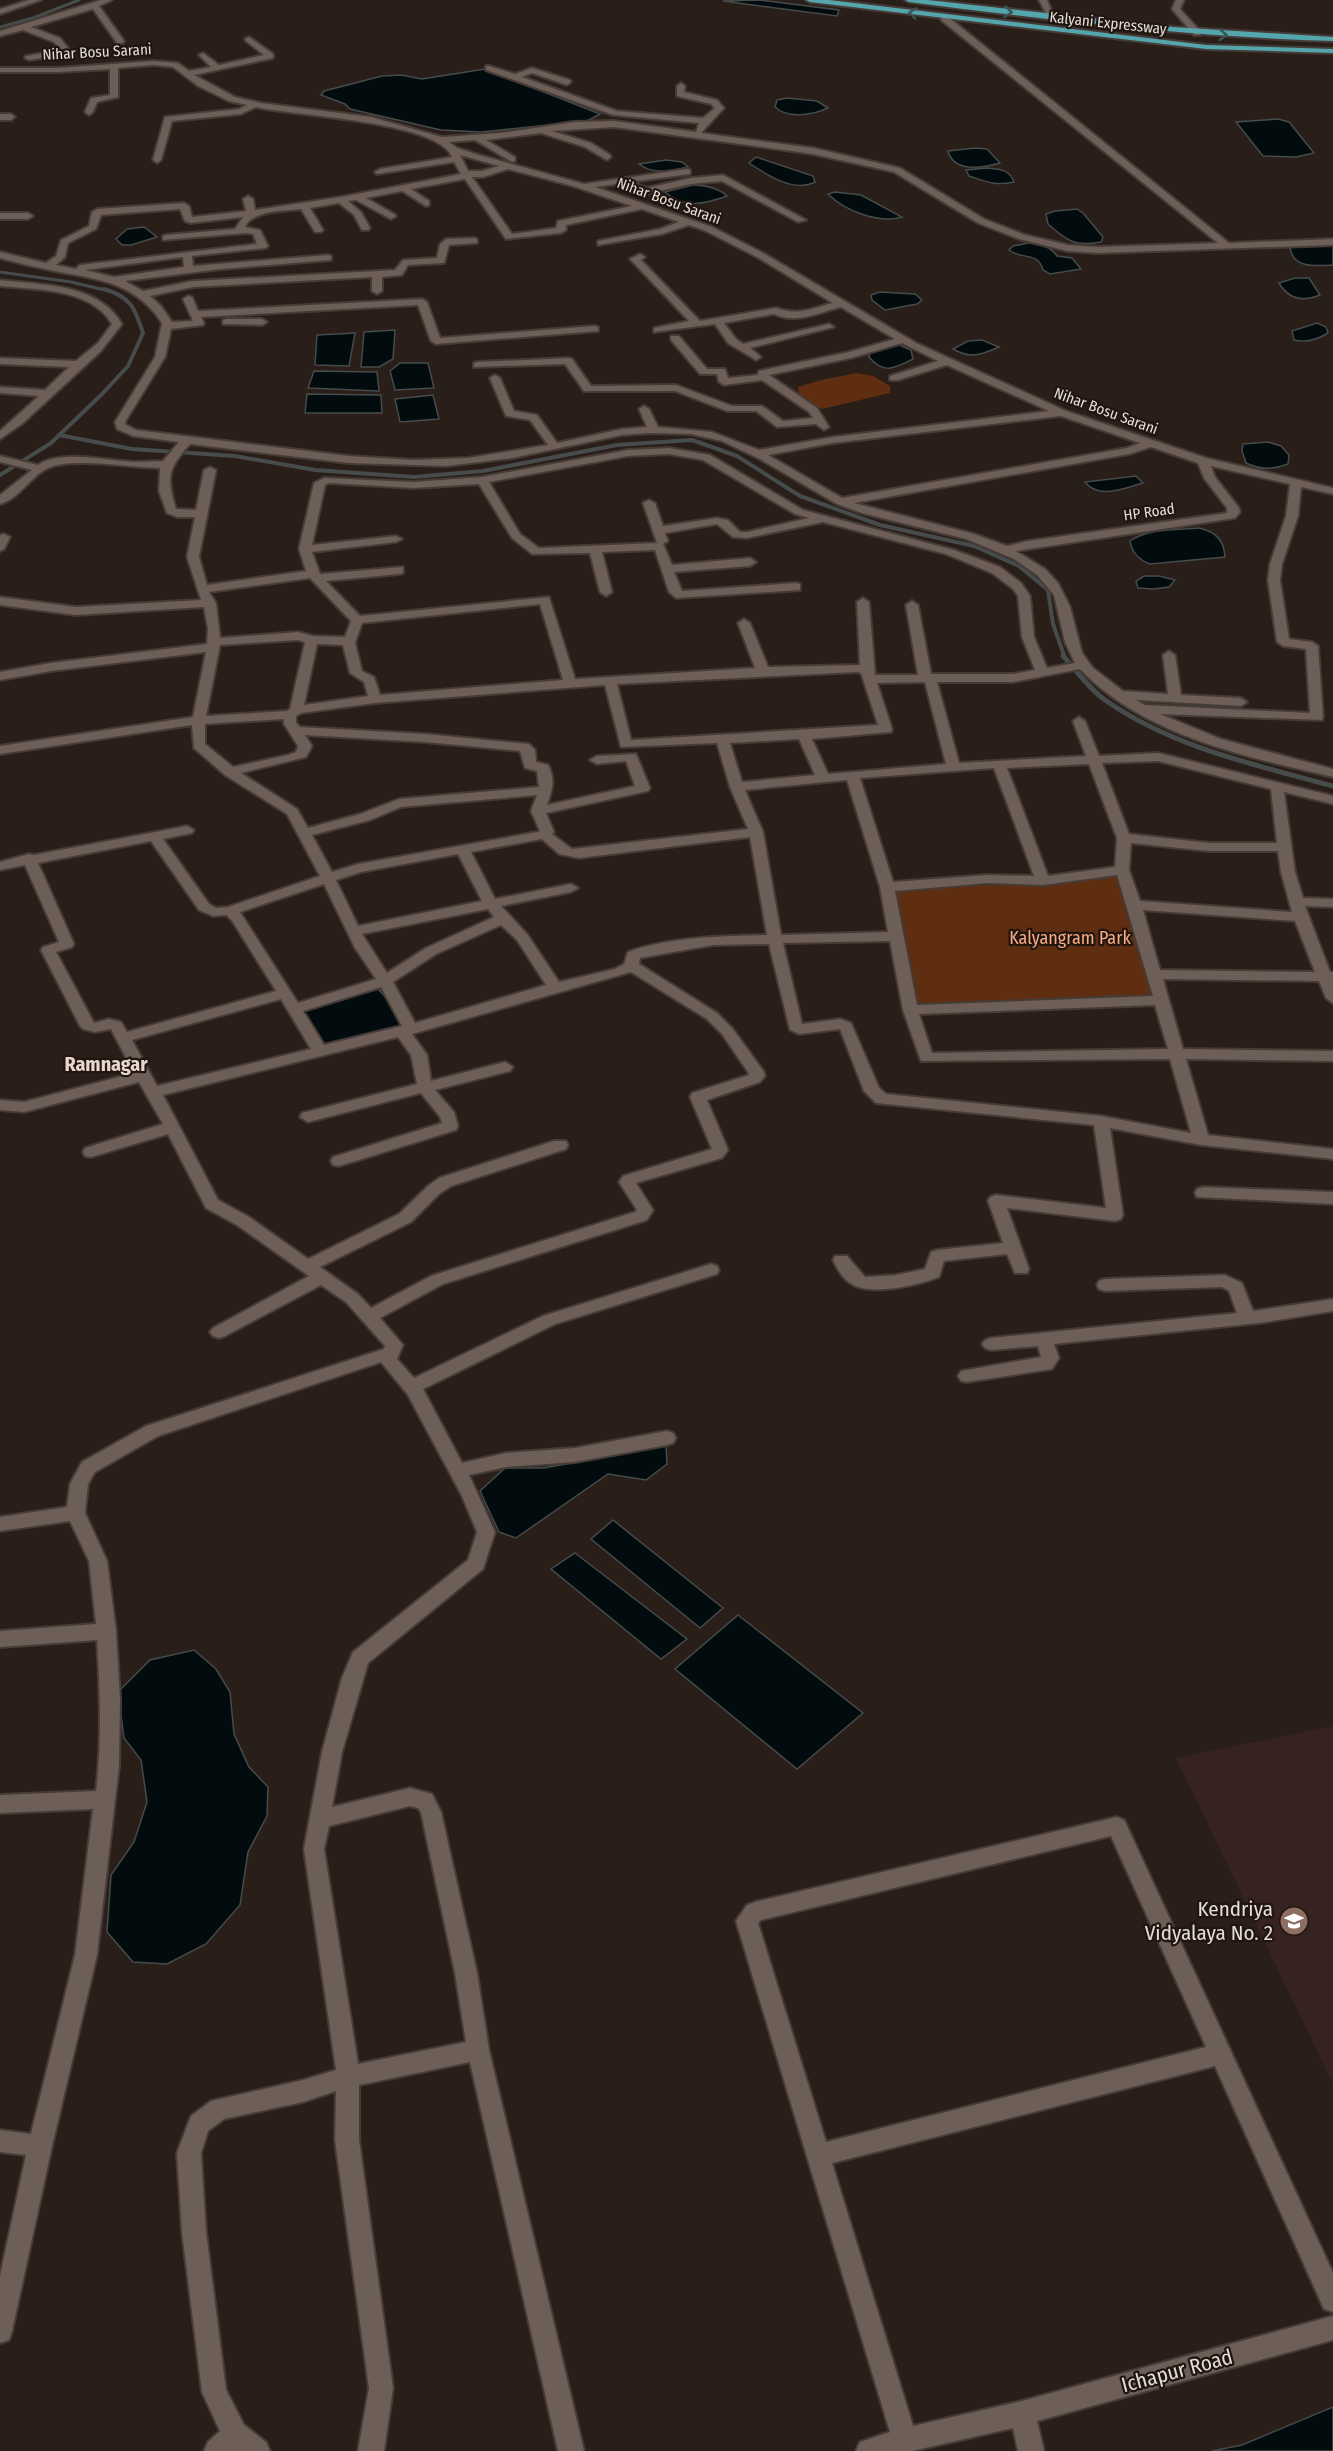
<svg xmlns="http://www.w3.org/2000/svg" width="1333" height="2451" font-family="'Fira Sans Condensed',sans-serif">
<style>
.education{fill:#362321}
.green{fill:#5f2d10}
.water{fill:#020c0f;stroke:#464b4c;stroke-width:1.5}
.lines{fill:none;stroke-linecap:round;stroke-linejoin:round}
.stream-far2{stroke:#464b4c;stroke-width:3}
.stream-far1{stroke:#464b4c;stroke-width:4}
.stream{stroke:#464b4c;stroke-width:5}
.minor-casing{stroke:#453b37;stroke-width:4}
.trunk-casing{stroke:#453b37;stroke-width:4}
.minor{fill:#6d5e57;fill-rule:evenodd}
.trunk{fill:#55a5ac;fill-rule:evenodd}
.oneway{stroke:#385656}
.labels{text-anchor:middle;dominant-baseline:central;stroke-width:4.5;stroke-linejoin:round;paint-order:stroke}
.far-street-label{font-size:15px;fill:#e5ddd9;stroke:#20150f}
.park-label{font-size:18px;fill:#faab83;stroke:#20150f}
.neighbourhood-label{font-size:20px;font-weight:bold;fill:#e8d7cf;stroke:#20150f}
.near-poi-label{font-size:21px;fill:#e5ddd9;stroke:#20150f;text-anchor:end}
.near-street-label{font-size:21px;fill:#e5ddd9;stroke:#20150f}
</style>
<rect width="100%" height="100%" fill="#2a1e18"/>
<path class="education" d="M1333,1726V2084L1176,1758Z"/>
<g class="green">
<path d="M857,373L873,376L890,386V393L822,409C812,407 808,399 799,395L798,387L825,379Z"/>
<path d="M1119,873L1160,995L1152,996L1153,1000L914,1005L894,891Z"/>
</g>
<g class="water">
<path d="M760,0L839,10L837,16L723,1Z"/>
<path d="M485,69L600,114L587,121L481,132L441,130L350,109L345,104L321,95L324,91L382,76L401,75L422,79Z"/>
<path d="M787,98L817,101L828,108C813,115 787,119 775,107L777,100Z"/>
<path d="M1278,119L1289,122L1314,153L1296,157L1263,156L1236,122Z"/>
<path d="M975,148L987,149L1000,163C982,168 954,173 948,151Z"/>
<path d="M756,157L813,176L815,182C794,193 767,175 749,163Z"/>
<path d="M666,160L682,162L688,167C672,171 653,175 639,164Z"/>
<path d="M987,168C999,169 1009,169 1014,182C994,186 988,182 969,176L966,170Z"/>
<path d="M693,185C706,186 717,187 727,196C705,204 684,209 665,192Z"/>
<path d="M835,192L861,195L902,217C879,224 845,211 828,194Z"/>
<path d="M1077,209L1083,213L1103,237L1101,242C1075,247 1067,241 1048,224L1046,214L1055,211Z"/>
<path d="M144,227L157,237L131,245H122L116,239L127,229Z"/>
<path d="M1029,243C1040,245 1051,246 1057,256L1072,258L1081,269L1050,274L1043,270C1038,251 1021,260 1009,250L1013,246Z"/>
<path d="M1333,245V265C1317,266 1291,269 1290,246Z"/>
<path d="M1295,278H1309L1320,295C1303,302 1289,300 1279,283Z"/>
<path d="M880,292L915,294L922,300L917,304L885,310L872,300L871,295Z"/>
<path d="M1317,323L1326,327L1328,333C1317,340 1307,343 1294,340L1292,331Z"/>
<path d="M395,330L393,359L379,367H361L364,332Z"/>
<path d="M355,333L349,366L315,365L317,335Z"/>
<path d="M982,340L999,347C981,355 970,359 953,349L968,341Z"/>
<path d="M897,344L911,350L913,359C895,368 884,375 869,357L870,351Z"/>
<path d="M400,363H428L434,388L395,390L390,371Z"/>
<path d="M314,371L377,372L379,391L308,388Z"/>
<path d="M307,394L381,395L382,413H305Z"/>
<path d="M433,395L439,419L400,422L395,399Z"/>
<path d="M1268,442L1281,446L1289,455L1288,464C1273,470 1260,470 1246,463L1242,451L1243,444Z"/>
<path d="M1136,476L1143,483C1125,488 1099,500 1085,482Z"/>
<path d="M1199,528C1216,532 1224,540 1225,557L1150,564C1139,560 1132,553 1130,541C1149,528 1177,530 1199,528Z"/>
<path d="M1144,576H1159L1175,580L1169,587L1153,589L1138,588L1136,581Z"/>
<path d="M378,989L390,1002L401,1027L325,1047L299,1012Z"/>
<path d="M666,1446L667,1464L646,1480L608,1474L516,1538L499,1532L480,1491L505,1468H544Z"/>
<path d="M613,1520L723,1608L700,1628L591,1539Z"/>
<path d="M575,1553L687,1639L661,1659L551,1569Z"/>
<path d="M738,1615L863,1713L797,1769L675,1669Z"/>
<path d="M194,1650L216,1669L230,1692L234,1734L249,1767L268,1787L267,1816L248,1852L240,1905L206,1944L167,1964L133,1962L107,1932L111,1875L134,1842L147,1802L141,1760L124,1738L118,1692L150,1660Z"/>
<path d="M1333,2407V2451H1212L1242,2445Z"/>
</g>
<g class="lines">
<g class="stream-far2">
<path d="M0,27L33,18L79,0"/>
<path d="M0,272L71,282L109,291"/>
</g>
<g class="stream-far1">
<path d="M59,435L132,449L235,456L315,470L414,477L483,471L617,445L692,440L737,456L800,496L880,525L974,546L1019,566L1048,590L1053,624L1065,658"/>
<path d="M0,475L51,443L102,394L128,366L143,333C135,308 131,297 104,289"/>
</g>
<path class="stream" d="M1063,656C1076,670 1089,689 1105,700C1172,747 1255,765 1333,786"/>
<g class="minor-casing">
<g id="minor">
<path d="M29,0H41L0,14V9Z"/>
<path d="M101,0H112L99,6L124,41L123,43H117L93,9L31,27L60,38L71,52L70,54L29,60L25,58L26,56L61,50L54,42L23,30L0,36V31Z"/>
<path d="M1039,0H1047L1055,19H1049Z"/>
<path d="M1176,0H1184L1180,9L1200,31V35H1194L1172,9Z"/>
<path d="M941,16H947L1229,243L1333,239V245L1098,253L1068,251L1019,239L978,223L894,172L813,154L614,127L552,131L591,143L610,155L611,157L607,160L585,147L541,133L486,140L515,157V161L512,162L475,140L449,142L457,148L479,155L584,184L687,169L690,170V174L630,182L647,188L691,178L723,175L806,220L798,222L722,181L691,184L646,194L617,184L595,187L712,227L763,253L916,343L1066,411L1206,458L1333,488V494L1301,487L1298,516L1282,564L1280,580L1289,639L1312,642L1318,646L1323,717L1322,720L1160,714L1221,739L1333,769V777C1247,757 1144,736 1080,669L1013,682H937L959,763L1086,756L1073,721L1079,717L1085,721L1099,756L1158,753L1333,796V804L1284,792L1295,872L1303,898L1333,899V907L1305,906L1330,972H1333V1003L1326,998L1319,981L1163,979L1183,1049L1333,1051V1061L1186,1059L1208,1135L1333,1149V1159L1201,1145L1110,1128L1123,1215L1121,1219L1115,1221L1007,1208L1029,1269L1027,1273H1015L1007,1254L944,1261L939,1277C919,1285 869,1297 850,1283C842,1278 837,1268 833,1260L835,1256H847L865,1277L896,1275L925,1269L931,1252L937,1250L1003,1243L988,1201L990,1197L996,1195L1106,1208L1094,1125L876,1103L864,1091L840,1029L799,1034L790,1030L769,944L713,945L640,958L639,964L717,1013L732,1028L764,1072L765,1076L760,1082L707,1100L728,1150L722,1158L636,1183L653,1210L647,1220L443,1284L380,1318L403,1345L397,1359L414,1378L543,1316L711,1264L717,1266L719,1270L717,1274L555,1324L423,1389L462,1463L506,1453L575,1448L667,1431L673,1433L676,1438L673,1443L667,1445L575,1462L506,1467L469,1475L495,1532L483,1569L368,1663L342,1752L332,1807L410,1788L432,1794L441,1812L477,1973L489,2050L584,2451H558L470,2062L359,2085V2140L393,2388L384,2451H358L369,2388L335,2140L336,2091L303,2102L224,2119L208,2131L201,2153L206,2232L226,2390L244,2425L266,2442L270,2451H204L208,2442L220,2431L202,2392L182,2232L177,2153L191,2116L211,2101L303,2080L336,2070L304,1849L322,1752L342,1678L353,1652L468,1560L477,1532L462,1496L408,1395L381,1362L158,1436L95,1472L88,1484L85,1513L107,1561L116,1631L120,1699L119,1766L97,1955L52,2146L12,2331L9,2340L0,2343V2276L26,2155L0,2152V2130L31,2134L75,1955L93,1809L0,1813V1795L96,1791C102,1741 100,1690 97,1640L0,1647V1631L96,1624L89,1561L70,1521L0,1531V1517L67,1507L70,1484L82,1462L146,1426L384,1349L385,1346L346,1302L321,1285L225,1336L219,1338L213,1336L210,1332L213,1328L309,1276L237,1225L206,1208L168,1134L91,1157L85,1156L83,1152L85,1148L163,1124L139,1082L24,1112L0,1110V1100L24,1102L134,1073L111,1029L95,1032L83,1029L80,1026L41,950L43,947L59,942L25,865L0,870V862L29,854L34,855L187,826L194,830L192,833L163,839L209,904L216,908L228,907L320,876L287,814L225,775L194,748L192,725L0,754V746L193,717L206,652L51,671L0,680V672L51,663L207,644L208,629L204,607L76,615L0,605V597L76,607L201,600L187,557L195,517H177L167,513L159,491L160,468C131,468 73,457 48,468C31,476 19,499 0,504V495L32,470L0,462V456L38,465C61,449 108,461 135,462C144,462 154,461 163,461L179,442L133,436L117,429L115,422L155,357L162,323C134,279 91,279 45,269C30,266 15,262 0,258V252L46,263L56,256L61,240L89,226L92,212L97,209L184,203L189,206L192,217L246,211L243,199L248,196L253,199L255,210L341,197L461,174L454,162L377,174L375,172L380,169L452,157C439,121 292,116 256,107L241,114L172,121L161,160L157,163L153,160L165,117L239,109L247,105L229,101L198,86L173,67L153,65L118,68V97L97,102L93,112L89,115L85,112L91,98L110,95V69L58,72H0V68H58L153,61L178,63L189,71L211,67L199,55L203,53L219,65L264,55L246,41L245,39L249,37L273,54V58L194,75L235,97L261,103L371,117L442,137L501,133L574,122L614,121L696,132L699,123L613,115L486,70V66H489L515,74L532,68L570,80L571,82L567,85L532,73L522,77L617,111L703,118L715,108L711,104L677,96V86L681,83L685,86L684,92L717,100L724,108L701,133L813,148L900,168L984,219L1025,235L1068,245L1098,247L1218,243L941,20ZM460,155L499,166L482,171H468ZM508,169L573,186L632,206L558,221L556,228L512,234L472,177H483ZM465,179L506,239L561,233L566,230V225L642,209L679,222L660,229L598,241V245L662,234L689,225L706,231L757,257L833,303C811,308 800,316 776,308L700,321L641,260L645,257L640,254L630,259L689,321L654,328V332L715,324L728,343L756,360L761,357L750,348L834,327L829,324L743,344L736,339L724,323L774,314C796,325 820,312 841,307L895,339L849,352L759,371L758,375L728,378L725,369H707L679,336H671V340L700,374H717L719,382L724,385L762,380L809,412L813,418L783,421L762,406H732L676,385L591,386L572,359L568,358L478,362L474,363V367L565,364L584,391H675L727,411H756L777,427L816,424L824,430L829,427L817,408L769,375L851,358L902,343L938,361L890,376V380H898L947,365L1049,411L833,437L759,450L712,432L658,427L649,409L644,406L639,409L647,427L622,429L557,443L537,415L514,411L500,378L495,375L490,378L506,416L530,420L548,445L468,458L413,460L349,456L136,430L126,425L125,422L165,357L171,329L203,325L204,323L201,317L418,305L431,341L436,344L598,331V327L594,326L440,338L427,302L422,299L198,311L192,297L188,296L183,299L193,321L172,322L161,306L150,296L193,287L372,277V291L377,294L382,291V277L402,275L408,265L444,263L449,245L477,243V239L474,238L446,239L440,244L437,258L403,260L395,270L193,281L143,291L125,281L221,269L331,260V256L328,255L193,266L192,256L266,248L268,246L260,230L245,227C252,210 285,211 301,209L315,232H321L323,230L310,208L339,203L354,215L362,230H368L370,228L361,212L348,201L356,200L391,219L396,216L394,214L366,198L402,191L426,206L429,205V201L411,189ZM180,209L185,221L191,223L243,217L235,229L166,235L163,236V240L246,233L253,234L257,244L80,265L76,269L56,265L65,257L68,243L96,229L101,215ZM183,257L184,267L114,277L85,270ZM1061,416L1140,443L1127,448L842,498L768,455L833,443ZM651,433L691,434L722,441L760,459L837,504L862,513L966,539L1014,559L1037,575L1054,595L1065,642L1075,663L1047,668L1034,637L1030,596L1021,583L1000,567L954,550L803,510L710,455L669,448L628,450L482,477L414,482L324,478L314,483L299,549L306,571L207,585L199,557L216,470L210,467L204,470L196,510L176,509C166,476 168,469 190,444L349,463L446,466L512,458L622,435ZM1151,447L1198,463L1204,478L1227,508V513L1028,541L1007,546L974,534L854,503L1129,454ZM669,454L703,460L795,514L809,518L747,532H740L728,520L717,518L663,526L655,503L649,500L643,503L657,543L539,548L520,534L489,482L628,456ZM1211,466L1290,484L1286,516L1270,564L1268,580L1277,642L1283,646L1306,649L1310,713L1145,705L1136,700L1241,706L1247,702L1241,698L1181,695L1175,655L1169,651L1163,655L1168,694L1123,691L1093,668L1082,653L1070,607L1058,583L1045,569L1016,551L1235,518L1240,512L1239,508L1215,477ZM329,483L414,488L479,484L512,538L532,554L590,553L600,592L606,596L612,592L602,552L655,550L669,592L676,598L800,590V584L796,583L682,591L674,572L750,566L756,562L750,558L672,565L663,544L668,541L665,533L717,524L733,537L747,538L823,522L946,554L992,573L1013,589L1018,596L1022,637L1035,670L1013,674H931L918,605L912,601L906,605L918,675H875L869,602L863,598L857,602L860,665L768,667L750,623L744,619L738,623L755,668L575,679L549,597L360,616L326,581L399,574L403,573V567L320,574L312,552L396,542L402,539L396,536L312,545L325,485ZM310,578L351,621L345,637L313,636L298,632L220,638L216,603L209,592ZM540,604L563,680L380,695L374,677L362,671L355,643L362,623ZM298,640L305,642L290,709L287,711L206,716L220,645ZM317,644L343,645L350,673L364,682L368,696L304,705ZM857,672L861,673L878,725L631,740L617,684ZM925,682L946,764L828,774L812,739L891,732L892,729L877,683ZM605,685L621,747L717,743L730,787L748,829L572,849L552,834L554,832L546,813L648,791L650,788L636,754L597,756L590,760L597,764L626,761L635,786L547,805C552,790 556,780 548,765L536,762L535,750L529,744L425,734L300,727L296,723V716L301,713L375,703ZM284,719V724L298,746L296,752L288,755L233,767L205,744V724ZM305,735L425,742L520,751L525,768L537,771L539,787L399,799L360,814L308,828L297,809L241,773L306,757L312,746ZM799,739L815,775L742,782L730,743ZM1158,761L1271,789L1277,843H1209L1129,834L1102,763ZM1089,764L1117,838L1115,867L1048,876L1007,768ZM994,768L1034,876L988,875L893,882L860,778ZM847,780L880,887L888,932L781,935L763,832L745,790ZM537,795L531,811L540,831L538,832L358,864L332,872L312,835L370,820L401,807ZM750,837L767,935C724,936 668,937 628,952L624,964L615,969L559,982L527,934L501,906L571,892L578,888L571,884L495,899L471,852L542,839L559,854L579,858ZM151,841L199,910L213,916L227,915L233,922L276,991L127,1032L121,1022L109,1019L94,1023L56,952L72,947L74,944L38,863ZM1131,843L1209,851H1278L1281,872L1292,912L1140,901L1129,870ZM458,854L482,901L358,926L336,880L361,872ZM1117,875L1153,996L917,1005L895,891L988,883L1043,885ZM324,884L355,948L376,979L298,1003L240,912ZM488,909L494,917L426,948L387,973L362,934ZM1143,910L1295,921L1315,972L1160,970ZM501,925L517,940L546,985L415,1023L393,982L436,954ZM890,941L903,1010L921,1061L1170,1059L1191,1133L1101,1116L886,1094L879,1088L851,1023L840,1019L802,1024L783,943ZM631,972L707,1019L722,1034L748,1072L749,1075L692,1093L690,1097L712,1149L623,1176L619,1182L637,1210L635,1212L431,1276L371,1308L358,1294L320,1267L411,1222L439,1194L451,1186L566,1149L568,1145L566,1141H554L439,1178L428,1186L399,1214L308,1259L249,1217L218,1200L163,1095L398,1037L411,1055L417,1084L302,1113L300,1117L308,1122L421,1093L440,1117L442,1123L333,1157L331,1161L333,1165L339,1166L456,1130L458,1126L454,1112L435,1090L510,1071L513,1067L505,1062L431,1081L427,1055L412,1034ZM381,987L402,1026L324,1045L303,1011ZM281,999L311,1049L157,1086L132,1040ZM1155,1005L1168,1049L932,1053L919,1014ZM410,1806L418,1808L421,1812L455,1973L466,2042L358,2064L324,1849L329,1826Z"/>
<path d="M0,114H11L15,117L11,120H0Z"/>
<path d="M0,213H28L33,216L28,219H0Z"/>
<path d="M0,280C42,285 98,283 122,324L100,352L23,423L0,439V431L39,396L0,393V387L45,390L69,367L0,364V358L76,361L98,343L112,324C91,288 37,290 0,286Z"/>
<path d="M227,319H262L267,322L262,325L223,324V320Z"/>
<path d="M4,534L10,537L4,549L0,551V535Z"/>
<path d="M1203,1187L1333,1192V1204L1197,1197L1195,1193L1197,1189Z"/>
<path d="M1225,1275L1242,1283L1253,1311L1333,1299V1311L1259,1323L1054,1344L1059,1358L1052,1369L967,1382L961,1381L958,1376L961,1371L967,1370L1041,1357L1038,1346L991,1350L985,1348L982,1344L985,1340L991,1338L1237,1313L1229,1291L1222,1287L1105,1291L1099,1289L1097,1285L1099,1281L1105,1279Z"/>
<path d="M1117,1817L1124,1820L1127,1826L1333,2273V2312L1324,2309L1215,2066L832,2163L913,2426L1022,2401L1333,2316V2340L1037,2421L1044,2451H1018L1013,2428L912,2451H856L860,2442L890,2432L736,1921L747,1905L755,1902ZM1111,1836L1206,2047L826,2142L758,1923L761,1920Z"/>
</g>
</g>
<g class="trunk-casing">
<g id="trunk">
<path d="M806,0H829L1206,45L1333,49V53L1206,49L810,2Z"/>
<path d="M905,0H928L1173,27L1333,37V41C1191,37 1050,20 909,2Z"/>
</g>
</g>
<use href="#minor" class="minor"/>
<use href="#trunk" class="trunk"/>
</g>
<defs><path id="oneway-chevron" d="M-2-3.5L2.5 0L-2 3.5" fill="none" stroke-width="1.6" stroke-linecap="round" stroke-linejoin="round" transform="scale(1.5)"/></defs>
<g class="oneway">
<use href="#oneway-chevron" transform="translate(1008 12) rotate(7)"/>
<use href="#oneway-chevron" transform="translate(913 13) rotate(-172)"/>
<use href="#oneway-chevron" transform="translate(1223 35) rotate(4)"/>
</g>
<defs>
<g id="school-disc" transform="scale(1.5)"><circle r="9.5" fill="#8d6e63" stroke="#20150f"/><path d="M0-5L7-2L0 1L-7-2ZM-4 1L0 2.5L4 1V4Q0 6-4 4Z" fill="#fff"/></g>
</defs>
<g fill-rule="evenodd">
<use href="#school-disc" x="1294" y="1921"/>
</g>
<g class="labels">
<g class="far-street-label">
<text transform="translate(1108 23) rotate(6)">Kalyani Expressway</text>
<text transform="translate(97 52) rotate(-3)">Nihar Bosu Sarani</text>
<text transform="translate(669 201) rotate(20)">Nihar Bosu Sarani</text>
<text transform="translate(1106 411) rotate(20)">Nihar Bosu Sarani</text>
<text transform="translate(1149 512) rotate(-8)">HP Road</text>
</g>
<g class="park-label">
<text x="1070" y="938">Kalyangram Park</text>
</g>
<g class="neighbourhood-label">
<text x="106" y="1064">Ramnagar</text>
</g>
<g class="near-poi-label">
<text x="1273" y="1909">Kendriya<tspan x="1273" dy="24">Vidyalaya No. 2</tspan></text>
</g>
<g class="near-street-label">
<text transform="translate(1177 2371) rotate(-15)">Ichapur Road</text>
</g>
</g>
</svg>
